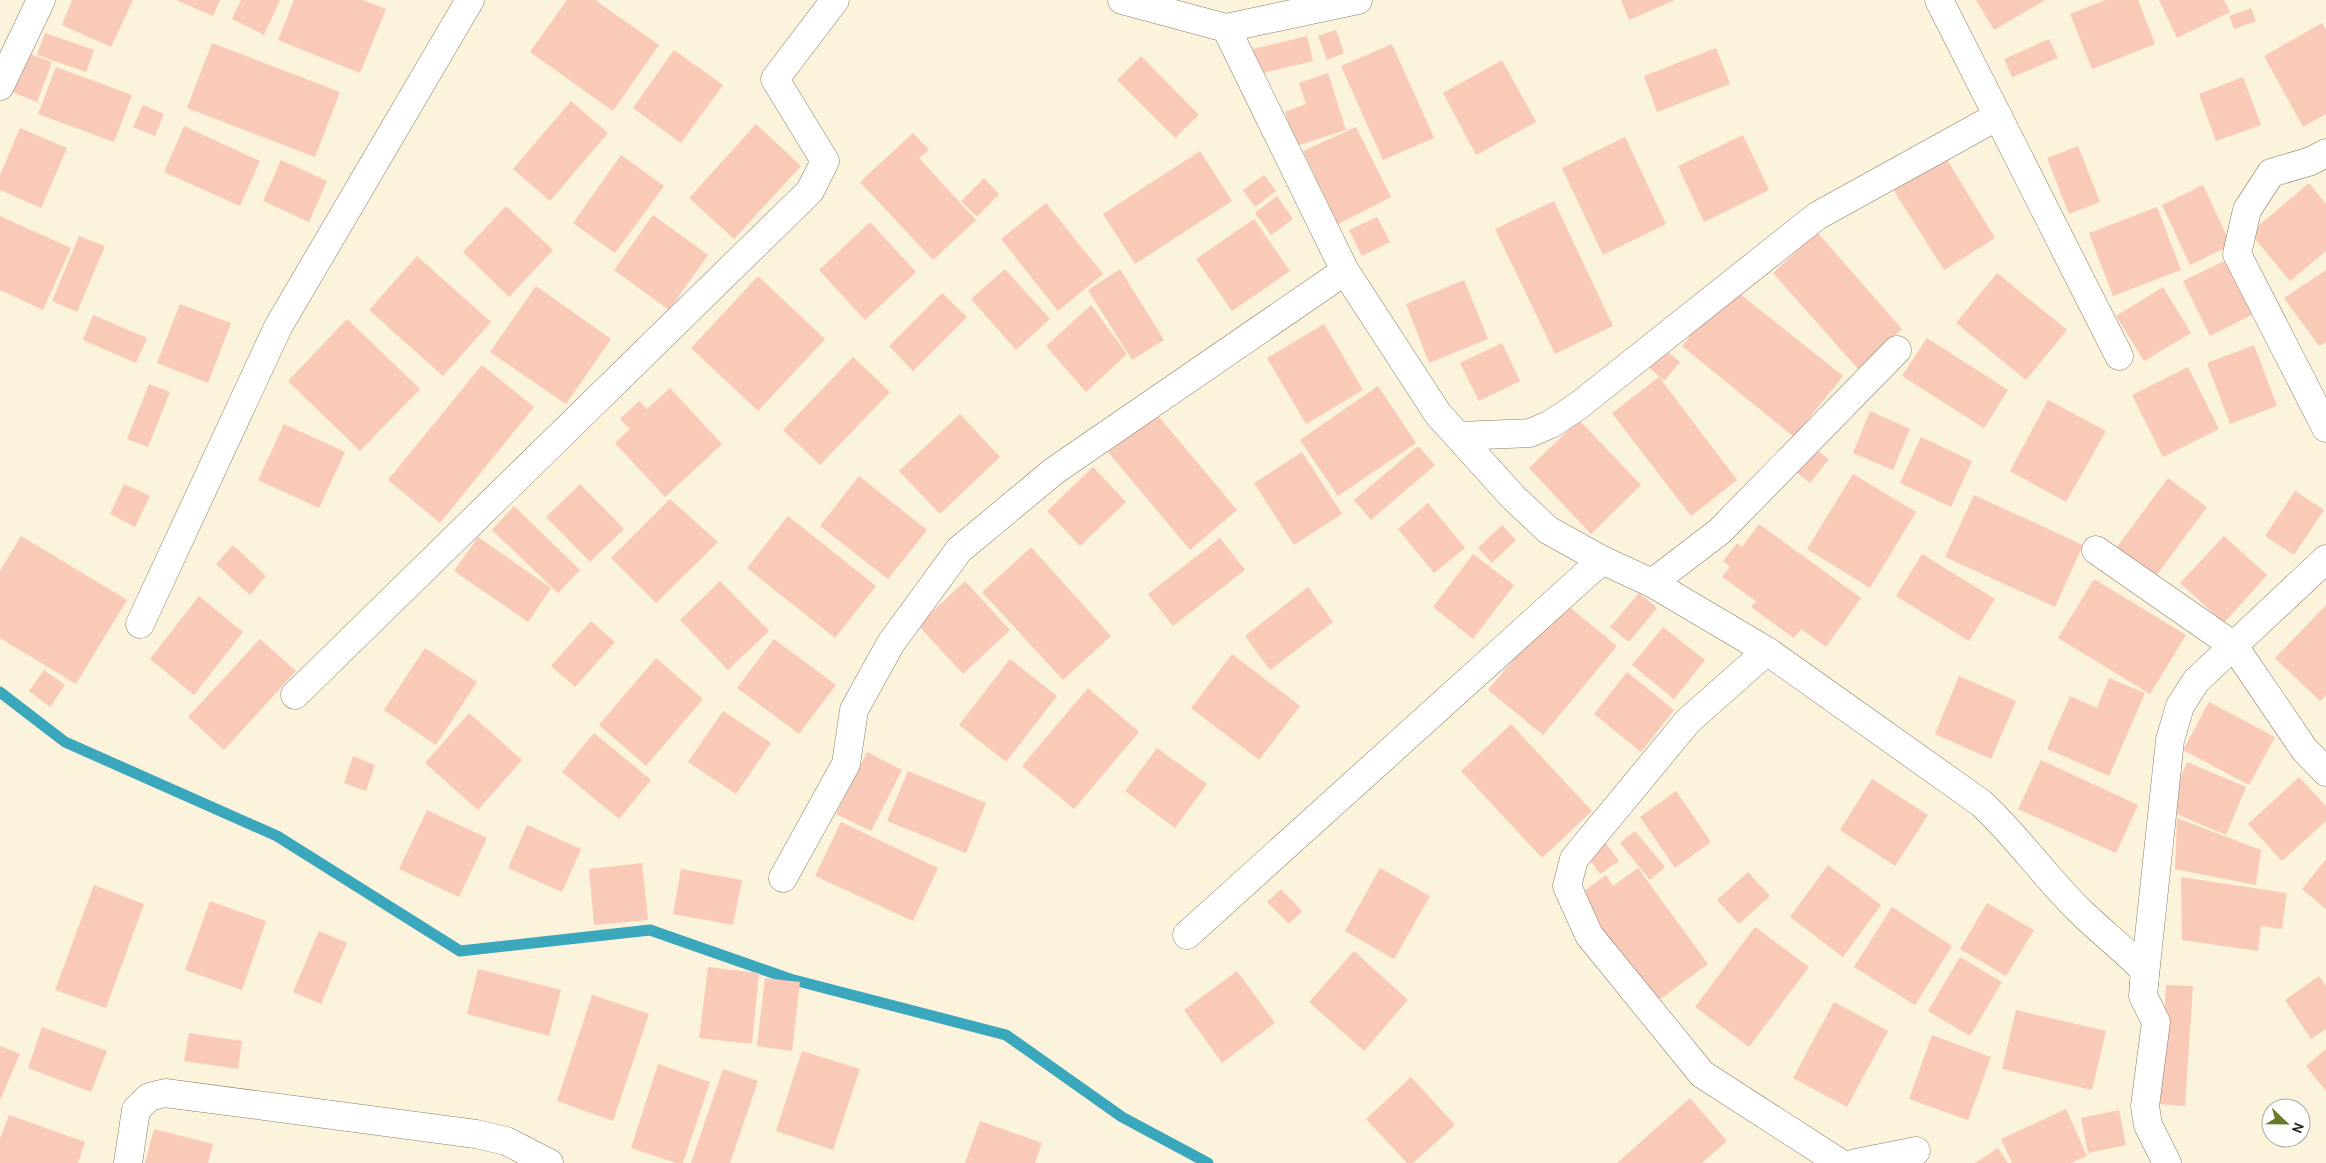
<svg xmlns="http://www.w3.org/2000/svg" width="2326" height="1163" font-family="Cabin,sans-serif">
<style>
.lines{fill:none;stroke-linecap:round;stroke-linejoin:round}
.stream{stroke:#3aa7bc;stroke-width:11}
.building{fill:#facab8}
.minor-casing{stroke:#867d69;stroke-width:29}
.minor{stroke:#fff;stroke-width:28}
</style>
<rect width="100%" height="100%" fill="#fcf3dc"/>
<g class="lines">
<path class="stream" d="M0,692L65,742L277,836L460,951L650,930L790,979L1006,1035L1122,1117L1208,1163"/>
</g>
<g class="building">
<path d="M72,0H133L111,47L62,25Z"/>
<path d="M176,0H220L213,16Z"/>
<path d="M241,0H280L264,35L232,19Z"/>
<path d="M294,0H363L386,9L360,73L278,40Z"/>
<path d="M567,0H595L659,45L613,111L530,52Z"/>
<path d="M1621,0H1675L1629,20Z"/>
<path d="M1976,0H2045L1994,30Z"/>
<path d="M2105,0H2138L2155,44L2092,69L2070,14Z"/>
<path d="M2159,0H2224L2230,12L2177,38Z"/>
<path d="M2251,8L2256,21L2234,29L2229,16Z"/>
<path d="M2322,23L2326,30V114L2303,127L2264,56Z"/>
<path d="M1336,30L1344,53L1327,60L1318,36Z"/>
<path d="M45,33L94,50L86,72L37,55Z"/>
<path d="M1307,36L1313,61L1259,74L1253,49Z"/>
<path d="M2049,39L2058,58L2012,77L2004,59Z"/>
<path d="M212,43L340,92L315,157L187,108Z"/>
<path d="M1392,44L1434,138L1383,160L1341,66Z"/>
<path d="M1716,48L1730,84L1657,112L1644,76Z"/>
<path d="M674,50L723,85L681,143L633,108Z"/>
<path d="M22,51L52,62L37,102L7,90Z"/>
<path d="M1141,56L1199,115L1175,138L1117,80Z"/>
<path d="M1502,60L1536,122L1476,155L1443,93Z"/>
<path d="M56,67L132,95L114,142L38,114Z"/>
<path d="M1328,73L1346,130L1296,146L1285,112L1306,104L1299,83Z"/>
<path d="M2243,77L2261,125L2216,141L2199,94Z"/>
<path d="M571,101L608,133L550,201L513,169Z"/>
<path d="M143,105L164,114L155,136L133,127Z"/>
<path d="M756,124L801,166L734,239L689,198Z"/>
<path d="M184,126L260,161L240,206L164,172Z"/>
<path d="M1356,127L1391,197L1338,224L1303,151Z"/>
<path d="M20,128L67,148L41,208L0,190V175Z"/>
<path d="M913,133L929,150L919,158L976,220L933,260L860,182Z"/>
<path d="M1743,135L1769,190L1704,222L1678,166Z"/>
<path d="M1625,137L1666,224L1603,255L1562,168Z"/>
<path d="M2078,146L2100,202L2069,214L2047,158Z"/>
<path d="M1200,151L1232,201L1135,264L1103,214Z"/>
<path d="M1943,153L1995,238L1944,270L1891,186Z"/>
<path d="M621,155L664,186L615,253L573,223Z"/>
<path d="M281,160L327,181L309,222L263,201Z"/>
<path d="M1264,175L1276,191L1255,207L1243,190Z"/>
<path d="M984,178L999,194L977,217L961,201Z"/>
<path d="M2309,183L2326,204V251L2290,281L2250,233Z"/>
<path d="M2203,185L2231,245L2190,265L2162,205Z"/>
<path d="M1277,196L1293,219L1271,235L1255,213Z"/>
<path d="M1554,201L1613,326L1555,354L1495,229Z"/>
<path d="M1046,203L1103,274L1058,311L1001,239Z"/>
<path d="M506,206L553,250L509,297L463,252Z"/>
<path d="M2157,207L2181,270L2113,296L2089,233Z"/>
<path d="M653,215L708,255L669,310L614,270Z"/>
<path d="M0,216L71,248L43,310L0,290Z"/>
<path d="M1377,217L1390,242L1362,256L1349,230Z"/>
<path d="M1254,219L1290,271L1232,311L1196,259Z"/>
<path d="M870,222L916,272L865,320L819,270Z"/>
<path d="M1817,232L1902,329L1858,369L1773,273Z"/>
<path d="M79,236L105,246L77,312L52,301Z"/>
<path d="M417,256L491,322L443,376L369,310Z"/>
<path d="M2228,259L2255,313L2210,336L2183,281Z"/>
<path d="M1005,269L1050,319L1016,350L971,299Z"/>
<path d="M1120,269L1164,340L1132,360L1088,290Z"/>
<path d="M2326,270V342L2319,346L2284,298Z"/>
<path d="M1997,273L2067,330L2026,380L1956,323Z"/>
<path d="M758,276L825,339L758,411L691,348Z"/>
<path d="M1464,280L1488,339L1429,363L1406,304Z"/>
<path d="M536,286L611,339L566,404L490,352Z"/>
<path d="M1730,286L1843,376L1794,437L1682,346Z"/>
<path d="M2163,287L2191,333L2144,361L2116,316Z"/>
<path d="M942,293L967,317L913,371L889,346Z"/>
<path d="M180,304L231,323L208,383L157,363Z"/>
<path d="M1091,305L1127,354L1086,392L1046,346Z"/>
<path d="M93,315L147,338L136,363L83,340Z"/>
<path d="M347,319L420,389L360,451L288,381Z"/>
<path d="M1324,324L1363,390L1306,424L1267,358Z"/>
<path d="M1927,338L2008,390L1984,428L1902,376Z"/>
<path d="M1502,343L1520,381L1479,401L1460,363Z"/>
<path d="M2254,345L2277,406L2230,424L2207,363Z"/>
<path d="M1660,346L1680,362L1664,381L1645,364Z"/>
<path d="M853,357L890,392L820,465L783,430Z"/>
<path d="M482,365L534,407L440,523L388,480Z"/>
<path d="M2188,367L2219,429L2163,457L2132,395Z"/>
<path d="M1659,377L1737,480L1691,516L1612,413Z"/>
<path d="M149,384L170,392L148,447L127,439Z"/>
<path d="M1378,386L1416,443L1338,496L1300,440Z"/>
<path d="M670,388L722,444L665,497L615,443L630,429L620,419L639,401L647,409Z"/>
<path d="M2048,400L2106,431L2066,502L2010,471Z"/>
<path d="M1870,411L1910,429L1893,470L1853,453Z"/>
<path d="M1155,412L1237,510L1190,550L1108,452Z"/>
<path d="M960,414L1000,457L940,514L899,471Z"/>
<path d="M1579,420L1641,485L1591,534L1529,468Z"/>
<path d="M284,424L345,452L319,508L258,480Z"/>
<path d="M1921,437L1972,461L1951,507L1900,483Z"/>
<path d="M1810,445L1829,459L1810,483L1792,469Z"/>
<path d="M1418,446L1435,465L1371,520L1354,500Z"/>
<path d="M1302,452L1342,514L1294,545L1254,483Z"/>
<path d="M1093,467L1126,502L1080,546L1047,511Z"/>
<path d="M1853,474L1916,512L1870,588L1807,549Z"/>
<path d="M859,476L927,530L888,579L820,526Z"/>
<path d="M2168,478L2207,507L2153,580L2114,551Z"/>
<path d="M124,484L150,496L135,527L110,514Z"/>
<path d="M580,484L624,529L590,562L546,517Z"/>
<path d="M2295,491L2324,510L2294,555L2265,536Z"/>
<path d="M1974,495L2083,545L2055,607L1945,557Z"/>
<path d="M670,499L718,542L656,603L611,558Z"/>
<path d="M1428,503L1465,548L1434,573L1398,529Z"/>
<path d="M514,506L580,570L558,593L492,530Z"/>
<path d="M788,516L876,586L835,638L747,568Z"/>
<path d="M1759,524L1861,598L1826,647L1801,629L1794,638L1751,607L1756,601L1722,577L1730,567L1723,561L1737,543L1742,547Z"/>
<path d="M1502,525L1516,540L1492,563L1478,548Z"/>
<path d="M21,536L127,600L76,684L0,638V571Z"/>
<path d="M2224,536L2267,575L2224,623L2180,583Z"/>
<path d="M478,537L551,588L528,622L454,571Z"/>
<path d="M1220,538L1245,570L1173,626L1148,594Z"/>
<path d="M233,545L266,576L250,595L216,564Z"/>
<path d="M1031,547L1111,636L1063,680L982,592Z"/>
<path d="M1473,554L1514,585L1473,639L1433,607Z"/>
<path d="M1922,554L1995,599L1969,641L1896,596Z"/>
<path d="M2094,579L2186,635L2150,694L2058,638Z"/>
<path d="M720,581L769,631L728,670L680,620Z"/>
<path d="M965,581L1010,630L963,674L918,625Z"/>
<path d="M1308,587L1333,622L1270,670L1245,636Z"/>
<path d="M1639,593L1657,608L1629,642L1610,627Z"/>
<path d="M199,596L243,632L194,695L150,659Z"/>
<path d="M1562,601L1617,646L1543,735L1488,690Z"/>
<path d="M2326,605V695L2320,701L2275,658Z"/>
<path d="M591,621L615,642L575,687L551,666Z"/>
<path d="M1663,627L1705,660L1674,699L1632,665Z"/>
<path d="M260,639L296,671L224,750L188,717Z"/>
<path d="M774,639L836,685L799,734L737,688Z"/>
<path d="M425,648L477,682L436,745L384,710Z"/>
<path d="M1232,654L1300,706L1259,760L1191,708Z"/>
<path d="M656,658L703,699L646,766L599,725Z"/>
<path d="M1010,659L1057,696L1006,762L959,725Z"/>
<path d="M44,670L65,685L50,707L29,691Z"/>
<path d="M1627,672L1674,710L1641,752L1594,714Z"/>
<path d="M1959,676L2016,701L1991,759L1935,734Z"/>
<path d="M2109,678L2145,693L2109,776L2047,749L2070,696L2097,708Z"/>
<path d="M1088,688L1139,732L1074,809L1022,766Z"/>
<path d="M2209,702L2275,737L2249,785L2183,750Z"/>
<path d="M723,711L771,743L736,794L688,762Z"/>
<path d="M469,713L522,760L478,810L425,763Z"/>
<path d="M1511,724L1592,811L1542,858L1461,771Z"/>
<path d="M594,733L651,780L619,819L562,772Z"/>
<path d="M1157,748L1207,784L1175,828L1125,791Z"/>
<path d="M867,752L902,770L871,831L836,814Z"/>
<path d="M353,756L375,765L366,791L344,783Z"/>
<path d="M2041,760L2138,805L2116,853L2018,809Z"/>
<path d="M2187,762L2246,787L2226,835L2167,810Z"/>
<path d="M908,771L986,803L966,853L887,821Z"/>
<path d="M2299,777L2326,806V821L2282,861L2248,824Z"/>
<path d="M1872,779L1928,815L1895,866L1840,830Z"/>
<path d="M1676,791L1711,842L1675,868L1640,817Z"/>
<path d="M427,810L487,838L459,897L399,869Z"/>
<path d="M2177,818L2261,850L2256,885L2175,869Z"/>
<path d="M841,822L938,868L913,921L815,876Z"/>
<path d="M527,825L581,849L562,892L508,868Z"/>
<path d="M1635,831L1665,867L1650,880L1620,843Z"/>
<path d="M1606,843L1619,861L1600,874L1587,856Z"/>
<path d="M2326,859V909L2302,889Z"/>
<path d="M642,863L648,920L594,925L589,869Z"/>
<path d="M1828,865L1881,905L1843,957L1790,917Z"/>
<path d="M1380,868L1430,896L1394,959L1345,931Z"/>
<path d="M1638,868L1708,964L1652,1005L1582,909L1580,894L1606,875L1613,886Z"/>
<path d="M681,869L742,880L733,925L673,914Z"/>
<path d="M1748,872L1770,896L1739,924L1717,900Z"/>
<path d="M2181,877L2287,893L2282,929L2261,926L2258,951L2182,940Z"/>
<path d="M94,885L144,904L106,1008L55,990Z"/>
<path d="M1281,889L1302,911L1289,924L1267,902Z"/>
<path d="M210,901L266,921L242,990L185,970Z"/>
<path d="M1987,903L2034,930L2006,976L1960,949Z"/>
<path d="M1892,907L1952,946L1915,1005L1854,967Z"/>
<path d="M1755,927L1809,967L1749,1047L1695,1007Z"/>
<path d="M319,931L347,943L321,1004L293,992Z"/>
<path d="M1354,951L1408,1000L1364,1051L1309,1002Z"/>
<path d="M1960,957L2002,982L1970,1036L1928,1011Z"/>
<path d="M708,967L759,973L752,1044L699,1038Z"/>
<path d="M478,969L561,990L549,1036L467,1014Z"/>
<path d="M1237,971L1275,1023L1222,1063L1184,1010Z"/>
<path d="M2319,976L2326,986V1029L2311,1039L2285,1000Z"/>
<path d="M765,978L800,982L792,1051L757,1046Z"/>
<path d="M2166,985L2193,986L2185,1106L2159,1104Z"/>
<path d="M592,995L649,1014L613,1121L557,1101Z"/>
<path d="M1834,1002L1888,1031L1847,1107L1793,1078Z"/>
<path d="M2016,1010L2106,1031L2092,1090L2002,1069Z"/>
<path d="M42,1027L107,1051L91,1092L28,1068Z"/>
<path d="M189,1033L242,1041L238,1069L184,1061Z"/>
<path d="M1932,1035L1991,1057L1968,1120L1909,1099Z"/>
<path d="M0,1046L20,1054L0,1100Z"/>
<path d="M2326,1049V1091L2306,1066Z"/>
<path d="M802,1051L860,1069L833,1150L776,1131Z"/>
<path d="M658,1064L710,1082L683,1163H676L631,1148Z"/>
<path d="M723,1069L758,1081L730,1163H691Z"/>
<path d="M1411,1077L1455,1125L1413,1163H1407L1366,1119Z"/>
<path d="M1690,1098L1727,1141L1702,1163H1617Z"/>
<path d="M2066,1109L2087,1156L2071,1163H2012L2001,1139Z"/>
<path d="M2119,1110L2126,1145L2088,1153L2081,1118Z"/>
<path d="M9,1115L85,1142L78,1163H0V1139Z"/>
<path d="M980,1121L1042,1143L1035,1163H965Z"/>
<path d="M154,1129L213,1144L208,1163H145Z"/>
<path d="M1998,1148L2008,1163H1975Z"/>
</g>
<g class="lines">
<g class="minor-casing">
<g id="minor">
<path d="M1122,0L1226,28L1358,0"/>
<path d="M1939,0L2119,356"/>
<path d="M1226,28L1345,271L1438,414L1513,497L1548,530L1602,560L1652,583L1767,651L1981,803C2017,836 2045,877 2080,911C2101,932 2124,949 2145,971L2143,996L2156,1022L2145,1106L2148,1125L2167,1163"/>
<path d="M0,86L41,0"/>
<path d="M2326,153L2311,161L2271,173L2247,210L2237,254L2326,428"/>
<path d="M1458,436L1530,433L1551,424L1578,406L1817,216L1998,116"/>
<path d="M2096,550L2234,646L2304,749L2326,772"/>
<path d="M1652,583L1720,531L1897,350"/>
<path d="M140,624L278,327L470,0"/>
<path d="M1767,651L1688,721L1574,859L1567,886L1589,935L1702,1074L1840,1163"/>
<path d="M295,695L810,191L825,161L775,79L835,0"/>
<path d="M783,878L846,764L854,710L891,643L959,550L1054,471L1345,271"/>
<path d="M1187,935L1602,560"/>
<path d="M2144,984L2170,740L2180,706L2196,681L2326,559"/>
<path d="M128,1163L136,1110L149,1097L165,1093L476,1134L506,1141L549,1163"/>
<path d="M1856,1163L1916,1151"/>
</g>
</g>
<use href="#minor" class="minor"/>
</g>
<g transform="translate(2286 1123) rotate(112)"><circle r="24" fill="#ffffff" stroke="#a9a8a5"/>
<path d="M0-4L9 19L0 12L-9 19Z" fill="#697a29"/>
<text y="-8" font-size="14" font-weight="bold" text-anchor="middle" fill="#29261d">N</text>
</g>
</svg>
